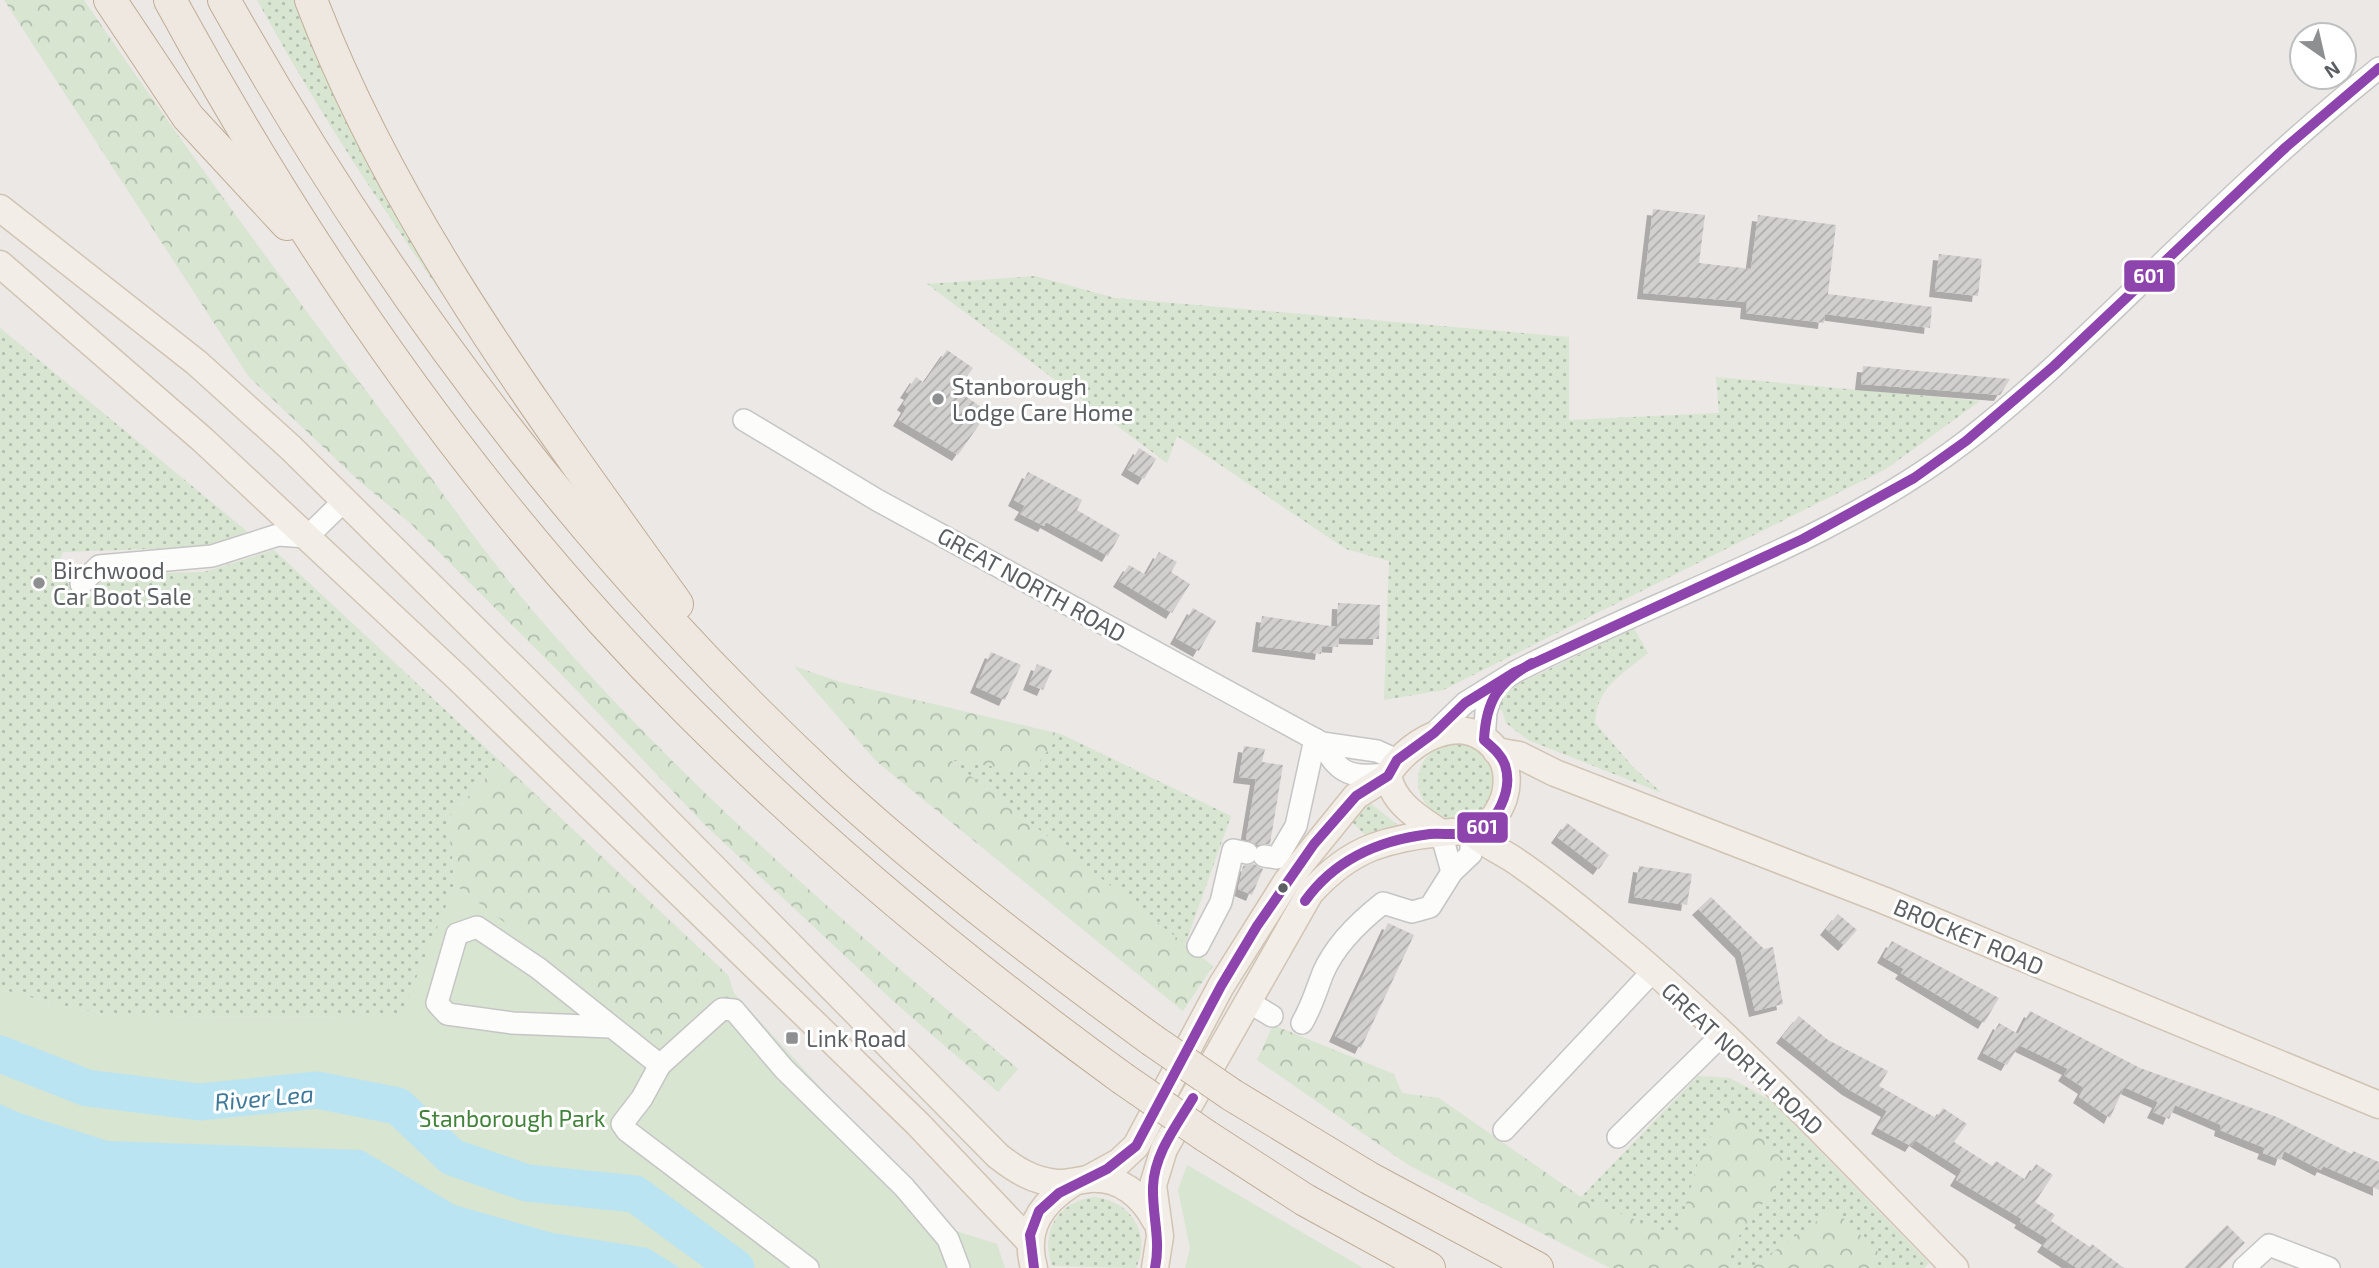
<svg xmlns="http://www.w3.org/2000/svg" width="2379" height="1268" font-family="'Exo 2',sans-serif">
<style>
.grass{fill:url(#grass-dots)}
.forest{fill:url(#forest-crowns)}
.green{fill:#d7e5d1}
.water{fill:#bbe4f3}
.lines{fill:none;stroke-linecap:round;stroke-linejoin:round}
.river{stroke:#bbe4f3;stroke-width:37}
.building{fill:url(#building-hatch);filter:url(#shadow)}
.minor-casing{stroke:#c6c5c6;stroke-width:24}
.major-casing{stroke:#d1c4b4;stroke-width:29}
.highway-casing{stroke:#c0ac95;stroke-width:34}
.minor{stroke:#fcfcfb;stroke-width:21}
.major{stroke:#f2eee7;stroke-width:26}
.highway{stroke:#eee8e1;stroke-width:32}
.highway-bridge-casing{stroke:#c0ac95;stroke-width:34;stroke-linecap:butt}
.highway-bridge{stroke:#eee8e1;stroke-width:32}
.bus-1-casing{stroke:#fff;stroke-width:16}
.bus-1{stroke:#8e44ad;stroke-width:10}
.poi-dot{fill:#8d8f90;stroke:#fff;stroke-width:2.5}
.bus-dot{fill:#5b5f62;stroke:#fff;stroke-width:2.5}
.labels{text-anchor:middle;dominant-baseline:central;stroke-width:6;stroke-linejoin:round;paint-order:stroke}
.poi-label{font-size:23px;fill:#5b5f62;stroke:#fff;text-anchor:start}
.street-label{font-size:23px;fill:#5b5f62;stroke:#fff}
.park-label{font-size:23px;fill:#42823a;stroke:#fff}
.water-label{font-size:24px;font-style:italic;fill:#3f7999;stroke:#fff}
.line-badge{stroke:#fff;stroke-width:2.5}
.badge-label{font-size:19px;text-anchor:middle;font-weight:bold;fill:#fff}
</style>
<defs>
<pattern id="grass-dots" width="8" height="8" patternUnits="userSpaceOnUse" patternTransform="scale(1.75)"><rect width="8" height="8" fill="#d7e5d1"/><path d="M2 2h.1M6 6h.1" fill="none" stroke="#b1bdad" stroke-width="1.8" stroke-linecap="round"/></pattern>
<pattern id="forest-crowns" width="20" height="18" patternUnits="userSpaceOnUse" patternTransform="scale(1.75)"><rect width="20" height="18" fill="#d7e5d1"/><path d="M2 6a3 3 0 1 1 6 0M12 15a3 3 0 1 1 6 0" fill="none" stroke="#b1bdad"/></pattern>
<pattern id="building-hatch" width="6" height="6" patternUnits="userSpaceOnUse" patternTransform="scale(1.75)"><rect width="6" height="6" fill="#d2d0ce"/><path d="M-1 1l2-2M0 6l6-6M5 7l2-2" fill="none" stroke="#adacab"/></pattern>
<filter id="shadow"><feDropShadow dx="-6" dy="6" stdDeviation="0" flood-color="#0004"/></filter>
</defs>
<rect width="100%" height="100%" fill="#ebe8e5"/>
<g class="grass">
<path d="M257,0H298L481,349C400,236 324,122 257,0Z"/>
<path d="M1035,276L1115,298L1569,337V420L1719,413L1716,377L1980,401L1886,469L1443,690L1384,700L1389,561L1346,549L1177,436L1167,463L927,284Z"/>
<path d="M0,328L248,532L203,547L63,552L59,563L90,592L108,574L204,572L274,550L501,762L448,818L455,885L401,1017L117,1016L62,1006L0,989Z"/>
<path d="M1634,628L1648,653C1623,674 1596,687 1595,723L1634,768L1662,793L1528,740L1506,723L1502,710L1495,709L1512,687Z"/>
<path d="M1061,734L1231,816L1185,945L948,758L1029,773Z"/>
<circle cx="1456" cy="781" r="38"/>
<path d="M1369,802L1399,826L1367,837L1349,819Z"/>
<path d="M1698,1076L1730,1078L1770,1100L1929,1263L1924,1268H1719L1581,1197Z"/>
<path d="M1093,1197C1130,1200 1152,1233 1136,1268L1052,1266C1040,1232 1057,1203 1093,1197Z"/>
</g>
<g class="forest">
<path d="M4,0H84C183,146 288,288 395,429C441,490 485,554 534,612C678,781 848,927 1018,1069L998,1092L892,1000L704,824L560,673L411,524L357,479L249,377Z"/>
<path d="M794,666L840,682L1061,734L1030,773L949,759L1213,966L1183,1011L876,761Z"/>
<path d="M501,762L728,975L734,993L679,1041L659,1040L455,885L448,818Z"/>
<path d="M1273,1025L1394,1074L1402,1093L1439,1098L1581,1197L1677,1237L1699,1158L1728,1106L1790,1166L1726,1254L1734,1268H1610L1410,1166L1257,1060Z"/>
<path d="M1834,1209L1881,1255L1869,1268H1750Z"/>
</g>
<g class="green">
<path d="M455,885L659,1040L679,1041L734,993L950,1229L997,1244L1005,1268H0V989L62,1006L117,1016L400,1017Z"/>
<path d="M1187,1165L1363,1268H1185L1190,1248L1178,1190Z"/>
</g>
<path class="water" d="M0,1104L20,1113L108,1141L362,1150L455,1205L553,1233L648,1248L680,1268H0Z"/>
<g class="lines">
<path class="river" d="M0,1054L87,1088L200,1102L317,1090L398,1106L452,1157L527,1183L635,1194L736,1268"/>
</g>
<g class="building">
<path d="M1653,209L1705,215L1699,263L1751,269L1758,215L1836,225L1828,294L1932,307L1930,328L1825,314L1824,323L1746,313L1747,302L1643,293Z"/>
<path d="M1939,254L1982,259L1978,296L1935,291Z"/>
<path d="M947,350L973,368L957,390L988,412L958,455L899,420L907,407L903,404L910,394L906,392L916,377L924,383Z"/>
<path d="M1863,366L2010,379L2000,395L1861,384Z"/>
<path d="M1139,448L1156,459L1144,479L1127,469Z"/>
<path d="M1028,472L1082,500L1077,510L1120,535L1108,556L1046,522L1044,526L1020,514L1025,506L1014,500Z"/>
<path d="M1159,552L1177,562L1171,572L1190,584L1172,613L1119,581L1129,565L1146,575Z"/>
<path d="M1338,603L1380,605L1379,639L1339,638L1338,647L1322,646L1321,654L1258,646L1262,616L1337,627Z"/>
<path d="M1193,608L1216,621L1199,651L1176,638Z"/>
<path d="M991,652L1021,665L1005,700L976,687Z"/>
<path d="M1037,664L1052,670L1043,690L1029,684Z"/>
<path d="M1244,746L1265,749L1262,762L1283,765L1270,844L1257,845L1246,839L1256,779L1239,777Z"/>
<path d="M1567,823L1609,855L1599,869L1557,837Z"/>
<path d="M1254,864L1263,869L1252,895L1238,889L1243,866Z"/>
<path d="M1639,866L1692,874L1687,905L1634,897Z"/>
<path d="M1711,897L1764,949L1773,947L1783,1004L1755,1011L1741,952L1698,909Z"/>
<path d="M1838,914L1857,930L1844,945L1826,929Z"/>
<path d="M1388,923L1414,935L1361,1048L1335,1036Z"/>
<path d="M1892,941L1999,998L1984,1023L1901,973L1904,969L1883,957Z"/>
<path d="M2030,1011L2140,1068L2277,1117L2352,1154L2353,1151L2379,1162V1190L2323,1166L2321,1170L2284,1151L2281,1160L2263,1153L2265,1148L2220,1130L2221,1125L2175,1105L2169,1119L2153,1112L2158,1102L2124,1087L2110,1118L2079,1097L2084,1088L2064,1075L2068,1069L2042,1056L2019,1045L2007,1065L1983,1053L1999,1023L2018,1034Z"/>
<path d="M1799,1016L1828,1040L1888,1071L1879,1086L1936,1118L1943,1108L1967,1124L1954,1142L1992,1166L1996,1161L2026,1180L2036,1164L2053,1175L2035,1202L2055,1215L2051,1221L2090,1247L2092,1244L2124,1268H2077L2043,1246L2048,1239L2020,1222L2022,1219L1956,1180L1962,1170L1915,1140L1911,1146L1877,1128L1887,1111L1848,1089L1782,1037Z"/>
<path d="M2227,1225L2245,1243L2220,1268H2184Z"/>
</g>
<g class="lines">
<g class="minor-casing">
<g id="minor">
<path d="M744,420L877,500L1322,743L1377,751L1397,760"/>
<path d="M81,584L99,566L212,556L278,535L307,537L345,500"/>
<path d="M1434,733L1465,703L1515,672C1665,594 1830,545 1966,441C2027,394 2082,340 2137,287C2215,212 2294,136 2379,68"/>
<path d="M1484,740L1486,712L1494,687"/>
<path d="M1322,743C1340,777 1352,777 1388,774"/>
<path d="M1441,833L1452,872"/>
<path d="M1264,856L1277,858L1296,826L1315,739"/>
<path d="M1198,946L1221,902L1233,850L1247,853"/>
<path d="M1247,1001L1272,1016"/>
<path d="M1302,1023C1312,1006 1316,991 1323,973C1335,945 1360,921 1383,903L1412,912L1430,907L1452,872L1471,854V832"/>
<path d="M610,1027L512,1023L447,1014L437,1003L457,934L477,927L538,968L660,1065L642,1098L622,1124L627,1131L808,1268"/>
<path d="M660,1065L722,1009L734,1010L784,1069L904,1187L948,1239L959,1268"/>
<path d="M1504,1130L1652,972"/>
<path d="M1618,1137L1722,1035"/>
<path d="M2244,1268L2269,1245L2329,1268"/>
</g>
</g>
<g class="major-casing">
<g id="major">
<path d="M0,208L197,363L291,448L624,777L998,1156C1016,1170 1033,1181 1057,1183C1068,1184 1078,1180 1090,1179C1120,1177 1142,1195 1155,1220"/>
<path d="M0,264L203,440L459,679L918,1124L1030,1242"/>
<path d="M1496,751L1519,755L1555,773L1883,900L2379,1105"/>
<path d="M1471,832C1486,846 1504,852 1520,864C1553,887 1585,913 1616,939C1737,1039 1845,1156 1955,1268"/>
<path d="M1088,1179L1119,1162L1136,1146L1221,986L1287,881L1356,796L1388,776"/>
<path d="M1034,1268C1023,1229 1041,1203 1073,1183"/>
<path d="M1155,1268L1160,1236L1153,1185L1164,1149L1310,893C1328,873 1347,857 1373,847C1395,839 1418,835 1441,833C1473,830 1491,834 1504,798C1508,785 1508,769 1501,757C1470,707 1413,736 1388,774C1392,803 1419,818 1441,833"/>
</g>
</g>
<g class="highway-casing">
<g id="highway">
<path d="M110,0L188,117L287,224"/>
<path d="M170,0C310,257 480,503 688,711C823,846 968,966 1122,1078"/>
<path d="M224,0C387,292 590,561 837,789C936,879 1044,961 1152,1040"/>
<path d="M311,0C396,223 540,412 677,604"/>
<path d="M1232,1095L1369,1178L1537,1268"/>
<path d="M1206,1136L1305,1200L1429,1268"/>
</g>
</g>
<use href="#minor" class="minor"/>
<use href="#major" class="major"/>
<use href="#highway" class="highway"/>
<g class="highway-bridge-casing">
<g id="highway-bridge">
<path d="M1152,1040L1232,1095"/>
<path d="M1122,1078L1206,1136"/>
</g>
</g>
<use href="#highway-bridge" class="highway-bridge"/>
<g class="bus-1-casing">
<g id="bus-1">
<path d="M1305,901C1335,859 1379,840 1430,834C1443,833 1460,836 1473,832C1498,824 1513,789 1505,765C1501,754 1492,747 1484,740C1486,701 1498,682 1532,663"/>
<path d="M1034,1268L1030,1235L1039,1211L1059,1193L1107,1169L1136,1146L1221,986L1257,926L1314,844L1356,796L1388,776L1397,760L1434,733L1465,703L1515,672L1803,539L1914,478L1966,441L2054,366L2286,147L2379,68"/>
<path d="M1155,1268C1161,1240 1152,1214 1153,1187C1154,1154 1177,1125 1193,1098"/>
</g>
</g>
<use href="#bus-1" class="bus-1"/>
</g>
<g class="poi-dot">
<circle cx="938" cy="399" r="7"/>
<circle cx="39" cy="583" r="7"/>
<rect x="785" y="1031" width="14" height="14" rx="3.5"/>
</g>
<circle class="bus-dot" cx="1283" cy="888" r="6"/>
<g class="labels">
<g class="poi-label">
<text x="952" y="386">Stanborough<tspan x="952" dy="26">Lodge Care Home</tspan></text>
<text x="53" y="570">Birchwood<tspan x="53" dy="26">Car Boot Sale</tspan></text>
<text x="806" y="1038">Link Road</text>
</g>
<g class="street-label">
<text transform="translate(1032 584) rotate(29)">GREAT NORTH ROAD</text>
<text transform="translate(1969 936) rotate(23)">BROCKET ROAD</text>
<text transform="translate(1743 1058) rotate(43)">GREAT NORTH ROAD</text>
</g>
<g class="park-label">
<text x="512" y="1118">Stanborough Park</text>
</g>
<g class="water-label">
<text transform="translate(264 1097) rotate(-5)">River Lea</text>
</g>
</g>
<g class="line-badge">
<rect x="2123" y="259" width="53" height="34" rx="7" fill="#8e44ad"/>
<rect x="1456" y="811" width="53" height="33" rx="7" fill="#8e44ad"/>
</g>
<g class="badge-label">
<text x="2149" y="283">601</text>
<text x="1482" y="834">601</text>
</g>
<g transform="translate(2323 56) rotate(146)"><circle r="33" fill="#ffffff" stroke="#bdbfc0" stroke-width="2"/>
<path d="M0-5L12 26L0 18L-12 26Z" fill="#8d8f90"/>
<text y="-10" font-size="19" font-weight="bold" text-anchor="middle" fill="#5b5f62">N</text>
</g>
</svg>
